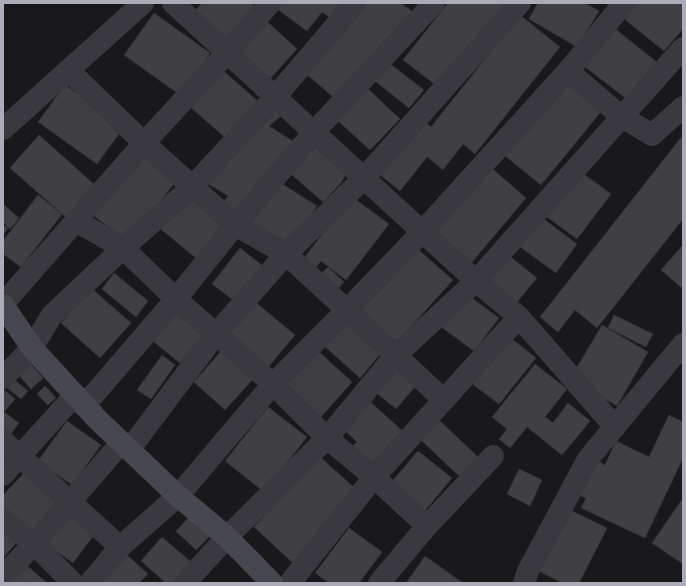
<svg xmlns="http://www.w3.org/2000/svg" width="686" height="586" font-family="Jost,sans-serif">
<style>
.building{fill:#404044;stroke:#333236}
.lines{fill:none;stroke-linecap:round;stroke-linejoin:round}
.street{stroke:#3a393f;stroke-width:22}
.secondary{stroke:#47484f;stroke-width:22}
</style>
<rect width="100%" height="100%" fill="#19181a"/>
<g class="building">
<path d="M202,3H251L259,11L221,54L192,14Z"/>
<path d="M275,3H349L336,22L322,12L307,31L273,6Z"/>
<path d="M361,3H401L414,13L339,102L303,71Z"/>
<path d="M448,3H508L441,89L403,60Z"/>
<path d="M538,3H585L599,11L577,47L529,19Z"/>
<path d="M636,3H683V29L664,51L623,18Z"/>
<path d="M154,13L210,53L183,97L124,55Z"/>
<path d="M520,15L560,47L475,154L463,144L443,170L427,157L400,191L379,174L422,120L431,127Z"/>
<path d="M262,17L297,49L268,81L233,49Z"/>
<path d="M614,28L658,63L628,100L584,66Z"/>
<path d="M389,63L424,90L409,108L375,81Z"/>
<path d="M220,68L260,103L228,140L188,105Z"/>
<path d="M567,78L604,108L541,185L504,155Z"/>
<path d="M65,85L124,127L97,164L38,122Z"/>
<path d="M367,88L400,119L370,150L337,120Z"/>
<path d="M272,108L281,116L269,126L294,142L238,215L222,204L228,196L204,181Z"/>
<path d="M39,135L96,186L68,219L10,168Z"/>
<path d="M683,135V219L597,328L575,310L558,332L540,317Z"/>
<path d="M143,145L176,181L128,242L90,213Z"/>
<path d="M313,145L347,173L340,184L323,202L290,173Z"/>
<path d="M488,165L526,198L467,268L428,235Z"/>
<path d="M574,167L611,194L577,239L540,212Z"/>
<path d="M276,180L317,206L288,251L247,226Z"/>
<path d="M185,193L224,225L196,258L157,226Z"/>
<path d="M38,195L62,214L21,267L3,254V241Z"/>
<path d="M351,196L389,224L346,280L321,261L314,270L302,261Z"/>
<path d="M3,204L19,218L10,229L3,222Z"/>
<path d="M537,214L577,244L556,273L516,244Z"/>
<path d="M3,225L8,228L3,235Z"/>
<path d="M413,245L453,280L394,345L356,310Z"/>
<path d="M683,245V289L661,270Z"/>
<path d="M240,248L272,273L244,308L212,284Z"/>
<path d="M507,254L537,278L512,308L482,284Z"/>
<path d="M328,267L344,282L332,295L316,279Z"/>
<path d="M114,273L148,301L136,317L102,289Z"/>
<path d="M91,288L131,323L100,358L61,323Z"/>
<path d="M465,293L499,318L474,351L440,326Z"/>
<path d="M254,301L295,335L265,371L224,336Z"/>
<path d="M177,305L207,331L180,363L149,338Z"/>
<path d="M614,315L653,334L646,347L608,328Z"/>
<path d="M345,318L383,351L360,378L322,344Z"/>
<path d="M602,325L648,352L617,406L570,379Z"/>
<path d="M508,336L536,358L499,404L471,383Z"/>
<path d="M223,349L255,377L225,410L194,382Z"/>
<path d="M317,350L352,382L321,417L286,385Z"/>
<path d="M162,355L175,365L151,399L137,390Z"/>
<path d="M29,362L43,378L31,389L16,372Z"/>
<path d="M396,363L419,382L396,409L373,390Z"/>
<path d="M535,364L567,389L545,417L553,423L568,403L590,421L562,455L527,427L510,448L499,439L507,429L492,417Z"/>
<path d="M12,378L28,391L21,399L5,386Z"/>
<path d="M45,386L56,398L48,405L37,394Z"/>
<path d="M3,389L15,399L5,411L3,409Z"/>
<path d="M367,399L406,434L375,468L352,447L357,442L341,427Z"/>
<path d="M268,407L307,437L264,492L225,461Z"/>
<path d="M3,411L19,423L10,435L3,429Z"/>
<path d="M669,415L683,422V458L645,538L581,508L586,498L574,493L591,457L605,465L616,441L649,457Z"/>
<path d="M67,421L101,445L72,485L38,461Z"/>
<path d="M440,421L478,457L459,476L421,440Z"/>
<path d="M418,451L452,478L423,513L389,485Z"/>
<path d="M319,456L358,491L293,563L254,527Z"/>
<path d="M28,469L61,498L29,535L3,510V495Z"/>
<path d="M519,469L542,480L530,506L507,494Z"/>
<path d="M683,498V564L652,543Z"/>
<path d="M566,508L607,528L579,583H562L535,569Z"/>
<path d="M68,510L97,531L73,563L45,543Z"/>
<path d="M190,516L210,536L196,550L176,531Z"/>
<path d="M349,528L382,552L359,583H329L315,573Z"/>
<path d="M3,532L18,541L3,558Z"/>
<path d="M162,537L191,562L172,583H166L141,561Z"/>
<path d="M125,553L148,574L139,583H97Z"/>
<path d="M425,556L463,583H406Z"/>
<path d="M25,564L47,583H8Z"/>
</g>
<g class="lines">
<g class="street">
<path d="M173,3L476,281L519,317L615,427"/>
<path d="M69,71L144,143L235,225L286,254L444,400"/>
<path d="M568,71L622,117L652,135L683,107"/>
<path d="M3,129L143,3"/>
<path d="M76,221L123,248L176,299L273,384L327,438L374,477L427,526"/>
<path d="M3,304L144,143L227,53L270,3"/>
<path d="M3,378L32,348L52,315L123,248L192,187L275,97L355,3"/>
<path d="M84,406L176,299L235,225L314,132L434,3"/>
<path d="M3,441L120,547"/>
<path d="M129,450L216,334L286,254L364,178L520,3"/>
<path d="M3,475L75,395"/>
<path d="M3,519L34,544L73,583"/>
<path d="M3,576L34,544L121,443"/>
<path d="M90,583L120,547L178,496L273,384L347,310L422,232L568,71L624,3"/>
<path d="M185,583L227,537L327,438L395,356L476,281L683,48"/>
<path d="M290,583L374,477L519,317"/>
<path d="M379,583L427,526L493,456"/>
<path d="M524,583L528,571L588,459L683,344"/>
</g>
<path class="secondary" d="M3,305L32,348L98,420L178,496L227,537L272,583"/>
</g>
<rect width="686" height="586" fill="none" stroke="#abacb9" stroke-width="8"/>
</svg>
